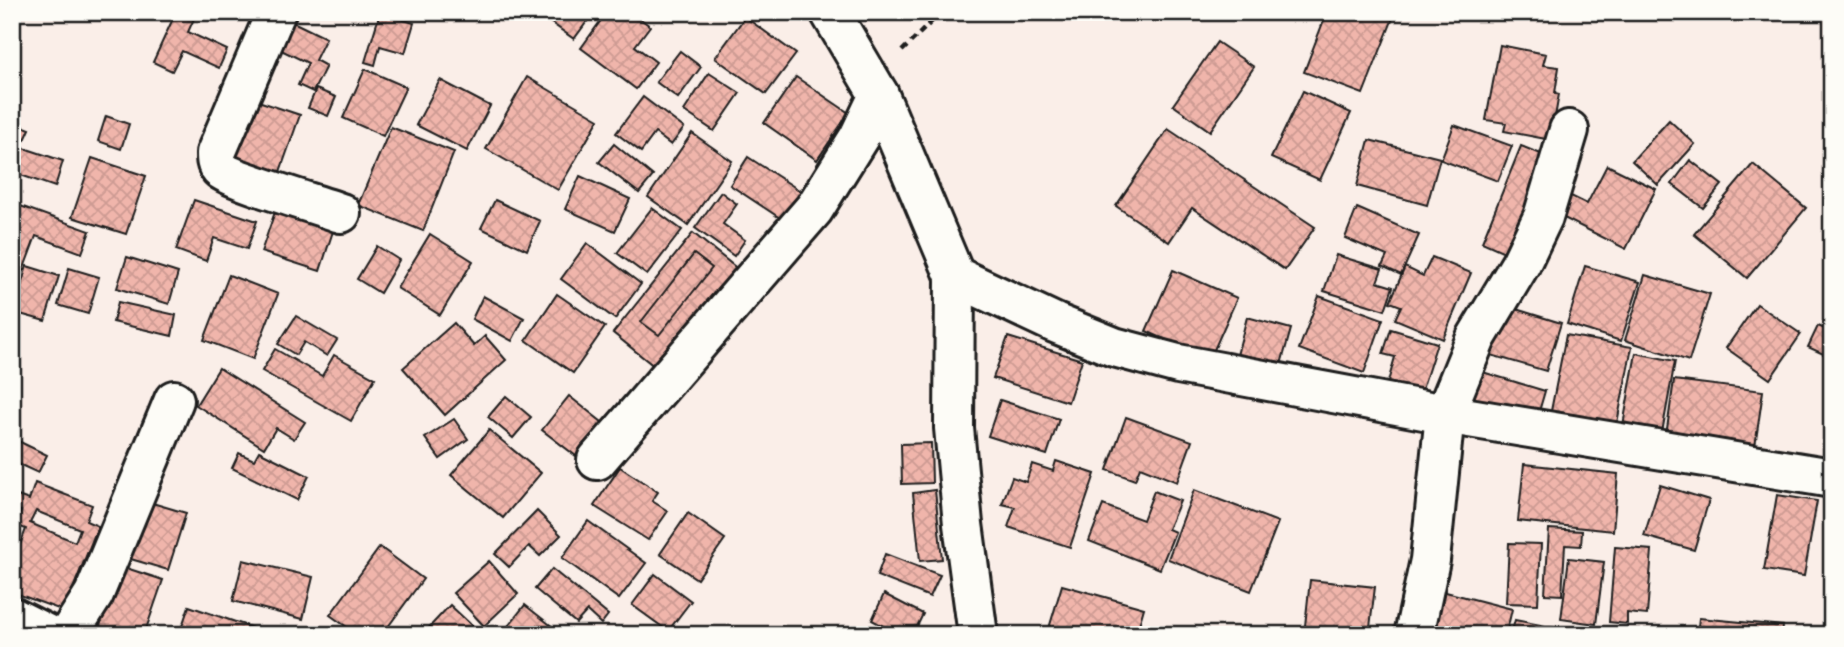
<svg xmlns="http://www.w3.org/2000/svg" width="1844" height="647" font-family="Pangolin,sans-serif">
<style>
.building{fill:url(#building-cross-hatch);stroke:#1c1c1c;stroke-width:2;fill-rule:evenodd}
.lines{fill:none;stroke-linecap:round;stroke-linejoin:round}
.minor-casing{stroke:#1c1c1c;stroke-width:44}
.path{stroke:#1c1c1c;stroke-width:4.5;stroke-dasharray:7 5;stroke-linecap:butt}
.minor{stroke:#fdfcf7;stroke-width:38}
</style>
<defs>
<pattern id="building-cross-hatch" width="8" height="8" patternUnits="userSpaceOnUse" patternTransform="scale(1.75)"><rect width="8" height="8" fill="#f0b5ab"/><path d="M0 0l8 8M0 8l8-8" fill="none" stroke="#cd9b93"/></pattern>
</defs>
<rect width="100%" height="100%" fill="#faeee8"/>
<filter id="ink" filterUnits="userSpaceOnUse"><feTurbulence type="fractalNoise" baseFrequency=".0143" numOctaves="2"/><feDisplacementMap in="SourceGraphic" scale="14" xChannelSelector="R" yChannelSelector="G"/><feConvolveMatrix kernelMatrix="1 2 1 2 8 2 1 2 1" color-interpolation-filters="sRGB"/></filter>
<g filter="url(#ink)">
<g class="building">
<path d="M176,12H197L188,32L227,50L219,68L182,51L172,71L153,62Z"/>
<path d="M536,12H594L574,39Z"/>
<path d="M607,12H631L650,26L635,46L656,62L636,89L581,48Z"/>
<path d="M1327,12L1395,13L1363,94L1304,72Z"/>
<path d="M380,13L414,23L405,53L380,46L375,65L365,62Z"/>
<path d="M745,17L796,54L766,94L715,58Z"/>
<path d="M293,22L326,38L315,60L326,66L313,92L298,85L308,63L279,49Z"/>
<path d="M1217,42L1254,67L1210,131L1173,105Z"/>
<path d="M1500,45L1546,54L1543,65L1559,67L1555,93L1559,94L1551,140L1504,131L1506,123L1486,120Z"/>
<path d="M680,51L701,67L678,98L656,82Z"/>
<path d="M365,69L406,87L383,136L343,118Z"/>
<path d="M709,73L740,93L714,131L684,111Z"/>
<path d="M527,77L599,119L558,190L486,149Z"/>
<path d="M796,77L849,113L817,160L764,123Z"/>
<path d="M440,80L490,106L467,151L416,125Z"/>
<path d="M316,89L336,97L328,116L308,108Z"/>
<path d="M1303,91L1351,113L1320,180L1271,158Z"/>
<path d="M246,97L300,115L276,183L222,165Z"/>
<path d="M643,97L684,128L671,145L655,133L641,152L616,133Z"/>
<path d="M106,116L129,124L121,149L98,141Z"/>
<path d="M1669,120L1695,144L1658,185L1632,161Z"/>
<path d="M12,122L30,129L25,140L12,135Z"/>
<path d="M1454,125L1512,146L1498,181L1441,160Z"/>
<path d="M391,127L454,152L423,231L358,205Z"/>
<path d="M1168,129L1315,227L1285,270L1192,208L1169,242L1116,206Z"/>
<path d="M692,133L732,161L688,225L648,197Z"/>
<path d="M1369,140L1440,158L1427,205L1357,186Z"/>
<path d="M12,144L63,161L55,187L12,172Z"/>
<path d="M614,144L653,176L639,193L599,162Z"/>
<path d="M1521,146L1551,158L1511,255L1482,242Z"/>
<path d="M748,157L805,194L786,222L730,185Z"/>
<path d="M92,158L146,176L126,234L72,217Z"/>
<path d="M1690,160L1722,185L1703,208L1672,184Z"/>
<path d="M1753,164L1806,208L1747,278L1694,234Z"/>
<path d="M1607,165L1656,189L1626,249L1552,212L1563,192L1587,204Z"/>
<path d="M580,176L630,199L615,231L565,209Z"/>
<path d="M721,192L737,204L723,224L745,240L734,256L695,228Z"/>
<path d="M194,200L257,221L247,249L214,238L206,261L176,250Z"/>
<path d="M495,200L540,221L527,250L481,228Z"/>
<path d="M12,203L90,231L82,253L36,236L21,276L12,272Z"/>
<path d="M277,206L335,225L320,271L261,252Z"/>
<path d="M652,208L682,230L647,275L617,253Z"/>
<path d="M1357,208L1419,235L1401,275L1382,266L1387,256L1345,238Z"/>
<path d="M693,233L745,275L665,375L613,333Z"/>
<path d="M430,234L473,261L440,315L397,288Z"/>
<path d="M587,243L641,284L615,319L561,279Z"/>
<path d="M377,246L399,260L380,293L357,279Z"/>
<path d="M694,254L712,268L659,335L641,322Z"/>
<path d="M1336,255L1382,269L1377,282L1393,287L1385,310L1324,291Z"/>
<path d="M127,257L178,273L169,304L117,288Z"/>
<path d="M1432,257L1471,273L1443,339L1395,319L1401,306L1390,302L1405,267L1423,276Z"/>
<path d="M27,266L59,276L45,321L13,312Z"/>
<path d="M1585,266L1640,282L1621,341L1567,324Z"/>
<path d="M69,268L99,277L88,314L58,305Z"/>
<path d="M1173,270L1237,298L1210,359L1146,331Z"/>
<path d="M229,275L278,294L253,359L204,340Z"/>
<path d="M1645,275L1710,294L1689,361L1625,340Z"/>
<path d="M557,294L605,327L573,373L526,340Z"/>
<path d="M483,296L524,318L512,341L472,319Z"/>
<path d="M1319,296L1383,319L1364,373L1299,349Z"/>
<path d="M118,302L176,315L172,336L113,322Z"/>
<path d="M1757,304L1801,334L1770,379L1726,348Z"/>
<path d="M1506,306L1561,323L1546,371L1491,355Z"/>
<path d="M296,316L337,340L327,356L304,342L296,355L278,344Z"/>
<path d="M1247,317L1291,329L1278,375L1235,363Z"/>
<path d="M454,323L474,346L485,336L506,360L445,415L403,368Z"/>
<path d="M1818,326L1832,332V358L1808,347Z"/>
<path d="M1391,329L1437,343L1419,399L1386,389L1395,357L1383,354Z"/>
<path d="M1566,335L1632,347L1615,433L1549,421Z"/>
<path d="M1008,337L1082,360L1068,402L993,378Z"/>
<path d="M275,349L322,376L334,355L375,378L351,421L262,371Z"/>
<path d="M1636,353L1675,361L1661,438L1622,431Z"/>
<path d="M219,368L305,422L294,439L276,428L264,448L196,405Z"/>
<path d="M1476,370L1545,391L1535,425L1465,405Z"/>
<path d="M1674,380L1763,391L1755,447L1666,436Z"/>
<path d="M506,396L531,417L513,438L488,417Z"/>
<path d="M569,396L607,426L580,459L542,430Z"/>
<path d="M1000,400L1059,419L1047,455L988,436Z"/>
<path d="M1126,417L1192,441L1177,482L1140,467L1135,480L1107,470Z"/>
<path d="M454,419L468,439L440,459L425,438Z"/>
<path d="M489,430L541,473L503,518L451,475Z"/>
<path d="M12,438L47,455L38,473L12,461Z"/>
<path d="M931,443L932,483L902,484L901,444Z"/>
<path d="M259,451L309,476L297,500L232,468L239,453L254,460Z"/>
<path d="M1056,461L1095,474L1070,547L1008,527L1015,507L1002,504L1012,477L1026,482L1032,464L1053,471Z"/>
<path d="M1524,464L1618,474L1613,531L1518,521Z"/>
<path d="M620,467L658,492L652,501L668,511L648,540L594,506Z"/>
<path d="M35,483L92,505L86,521L98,526L64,611L12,592V565L26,529L15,525L21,511L12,508V494L29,500ZM36,511L80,529L75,542L30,523Z"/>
<path d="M1660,485L1709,500L1694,550L1644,536Z"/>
<path d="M935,490L942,559L920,561L913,493Z"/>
<path d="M1194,490L1278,522L1251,591L1168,559Z"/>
<path d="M1154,491L1180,501L1168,529L1175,532L1160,569L1089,541L1103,505L1143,520Z"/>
<path d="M1777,495L1817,501L1804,576L1764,570Z"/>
<path d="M142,500L186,513L168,570L124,557Z"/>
<path d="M537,511L561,535L540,556L529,546L509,567L495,554Z"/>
<path d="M688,513L725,539L697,579L660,554Z"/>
<path d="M588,521L646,563L619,599L562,558Z"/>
<path d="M1549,529L1582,531L1581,546L1565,545L1562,595L1545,594Z"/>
<path d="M1509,543L1541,544L1538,604L1506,603Z"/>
<path d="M380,547L423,579L382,635H358L330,615Z"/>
<path d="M1615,547L1652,550L1647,615L1627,613V624L1609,622Z"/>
<path d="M885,554L940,575L930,597L877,576Z"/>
<path d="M1569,558L1604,562L1596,624L1561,619Z"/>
<path d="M243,560L313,577L303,619L233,601Z"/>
<path d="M489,561L518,594L484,626L453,593Z"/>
<path d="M120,566L163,580L144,635H97Z"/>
<path d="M552,569L608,615L601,624L587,611L576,623L535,589Z"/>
<path d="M655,574L691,601L668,631L632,605Z"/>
<path d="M1310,580L1375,587L1369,635H1304Z"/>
<path d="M1062,585L1144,608L1136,635H1047Z"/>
<path d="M1438,590L1512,609L1506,635H1427Z"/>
<path d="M884,594L923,614L913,635H900L872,620Z"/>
<path d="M450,605L482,635H422Z"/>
<path d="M525,605L563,635H501Z"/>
<path d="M189,606L273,635H179Z"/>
<path d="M1699,618L1783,626L1782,635H1697Z"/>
<path d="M1515,620L1592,635H1511Z"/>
</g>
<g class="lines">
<g class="minor-casing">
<g id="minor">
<path d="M276,12L216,153C216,160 216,164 220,169C229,179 322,206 341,213"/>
<path d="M830,12L879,95L955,276L954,428L963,524L978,635"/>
<path d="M955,276L1055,323L1114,347L1178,364L1445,414L1832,478"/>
<path d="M597,460L814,209L859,137L879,95"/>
<path d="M12,617L48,635"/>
<path d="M68,635L94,594L174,400"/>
<path d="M1414,635L1430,560L1445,414L1476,338L1521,263L1543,217L1569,130"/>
</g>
</g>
<path class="path" d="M902,51L941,12"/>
<use href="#minor" class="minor"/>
</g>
</g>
<rect width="1844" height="647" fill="none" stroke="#fdfcf7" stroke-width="42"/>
<rect x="21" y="21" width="1802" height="605" fill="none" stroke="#1c1c1c" stroke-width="2.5" filter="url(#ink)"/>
</svg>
